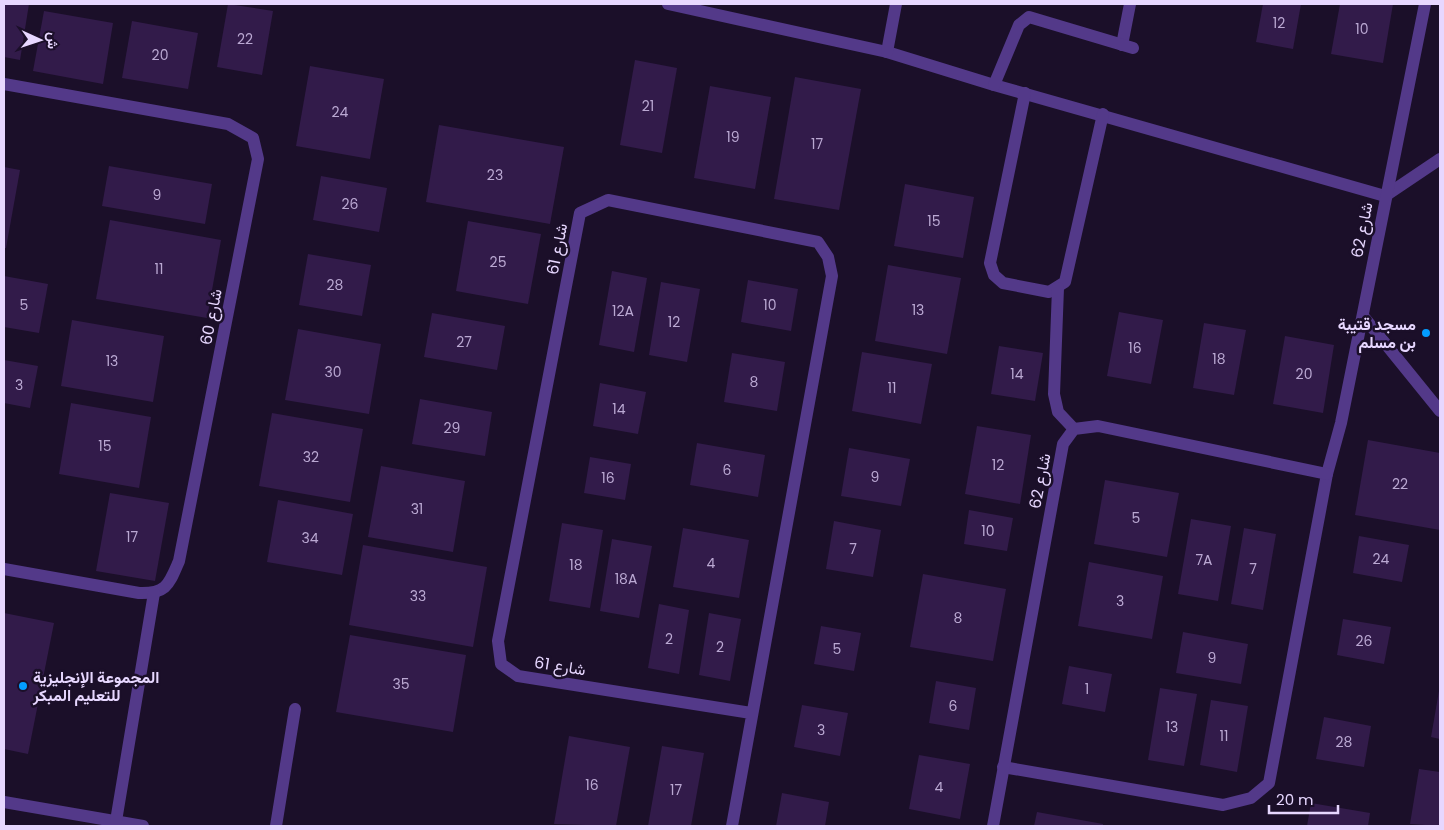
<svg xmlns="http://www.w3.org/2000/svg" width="1444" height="830" font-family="Poppins,Vazirmatn,sans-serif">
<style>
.building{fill:#321b4a}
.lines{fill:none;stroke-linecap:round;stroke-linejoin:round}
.minor{stroke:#533989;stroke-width:12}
.poi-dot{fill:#039dff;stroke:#1b0f29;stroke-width:2}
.labels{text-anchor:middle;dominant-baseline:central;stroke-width:5;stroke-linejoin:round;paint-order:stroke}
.number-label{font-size:14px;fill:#baa8d2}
.street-label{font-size:16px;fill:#e7d7ff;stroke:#1b0f29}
.poi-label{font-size:16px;font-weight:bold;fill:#e7d7ff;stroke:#1b0f29;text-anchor:end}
</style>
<rect width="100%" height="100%" fill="#1b0f29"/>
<g class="building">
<path d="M4,4H29L20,60L4,57Z"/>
<path d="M228,4L273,11L262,75L217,67Z"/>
<path d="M1263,4H1301L1293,49L1256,42Z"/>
<path d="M1340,4H1393L1383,63L1331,54Z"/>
<path d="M44,11L113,23L103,84L33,71Z"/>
<path d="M132,21L198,33L188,89L122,78Z"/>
<path d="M635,60L677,68L662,153L620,145Z"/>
<path d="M310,66L384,79L370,159L296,146Z"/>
<path d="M795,77L861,89L839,210L774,199Z"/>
<path d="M710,86L771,97L755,189L694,178Z"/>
<path d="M439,125L564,147L550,224L426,202Z"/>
<path d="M109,166L212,184L205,224L102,206Z"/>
<path d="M4,167L20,170L6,248H4Z"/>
<path d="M321,176L387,188L379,232L313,220Z"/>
<path d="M905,184L974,197L963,258L894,246Z"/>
<path d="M110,220L221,240L207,318L96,299Z"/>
<path d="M468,221L541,234L528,304L456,291Z"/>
<path d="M308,254L371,265L362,316L299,305Z"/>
<path d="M888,265L961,278L947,354L875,341Z"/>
<path d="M612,271L647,278L634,352L599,345Z"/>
<path d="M4,276L48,284L39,333L4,327Z"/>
<path d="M748,280L798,289L791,331L741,322Z"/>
<path d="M661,282L700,289L687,362L649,355Z"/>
<path d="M1119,312L1163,320L1151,384L1107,376Z"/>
<path d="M432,313L505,326L497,370L424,357Z"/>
<path d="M72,320L164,336L153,402L61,386Z"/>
<path d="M1204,323L1246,330L1234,395L1193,388Z"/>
<path d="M298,329L381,344L369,414L285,400Z"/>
<path d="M1285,336L1334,345L1323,413L1273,404Z"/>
<path d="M999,346L1043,353L1035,401L991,394Z"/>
<path d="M862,352L932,364L921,424L852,411Z"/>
<path d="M732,353L785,362L777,411L724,402Z"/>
<path d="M4,360L38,366L30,408L4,403Z"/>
<path d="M600,383L646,392L638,434L593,426Z"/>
<path d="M420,399L492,412L485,456L412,444Z"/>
<path d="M71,403L151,417L139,488L59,474Z"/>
<path d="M272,413L363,429L350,502L259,486Z"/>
<path d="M977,426L1031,435L1020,504L965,494Z"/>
<path d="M1368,440L1440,453V530L1355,515Z"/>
<path d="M697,443L765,455L758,497L690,485Z"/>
<path d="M849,448L910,459L901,506L841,496Z"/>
<path d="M590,457L631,464L625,500L584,493Z"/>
<path d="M381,466L465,481L453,552L368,537Z"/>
<path d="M1105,480L1179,493L1167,557L1094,544Z"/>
<path d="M110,493L169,503L155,581L96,571Z"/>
<path d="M278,500L353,514L342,575L267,562Z"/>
<path d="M969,510L1013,518L1007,551L964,544Z"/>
<path d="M1191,519L1231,526L1218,601L1178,594Z"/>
<path d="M834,521L881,530L873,577L826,569Z"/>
<path d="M562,523L603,530L590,608L549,601Z"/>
<path d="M683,528L749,540L739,598L673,587Z"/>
<path d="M1244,528L1276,534L1263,610L1231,604Z"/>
<path d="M1359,536L1409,545L1402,582L1353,573Z"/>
<path d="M612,539L652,546L639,618L600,611Z"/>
<path d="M363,545L487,567L473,647L349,625Z"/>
<path d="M1089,562L1163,576L1152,639L1078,626Z"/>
<path d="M923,574L1006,589L993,661L910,647Z"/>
<path d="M659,604L689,610L679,674L648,668Z"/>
<path d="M4,613L54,623L28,754L4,749Z"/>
<path d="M709,613L741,619L730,681L699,675Z"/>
<path d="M1343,619L1391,627L1384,664L1337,655Z"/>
<path d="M821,626L861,633L854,671L814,664Z"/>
<path d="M1183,632L1248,644L1241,684L1176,673Z"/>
<path d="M350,635L466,655L453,732L336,712Z"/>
<path d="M1069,666L1112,674L1105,712L1062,704Z"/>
<path d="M936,681L976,688L969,730L929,723Z"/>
<path d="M1160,688L1197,694L1184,766L1148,760Z"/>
<path d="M1439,691H1440V739L1431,737Z"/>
<path d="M1211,700L1248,706L1237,772L1200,765Z"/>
<path d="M802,705L848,713L840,756L794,747Z"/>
<path d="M1324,717L1371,726L1364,767L1316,759Z"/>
<path d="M569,736L630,747L616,826L554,824Z"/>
<path d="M662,746L704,753L691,826H648Z"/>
<path d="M919,755L970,764L960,819L909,809Z"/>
<path d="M1419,769L1440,772V826L1410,824Z"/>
<path d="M782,793L829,802L825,826H776Z"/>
<path d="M1311,803L1370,813L1368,826H1307Z"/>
<path d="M1037,812L1103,824V826H1034Z"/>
</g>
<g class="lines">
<g class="minor">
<path d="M668,4L887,52L994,85L1385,196L1440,159"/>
<path d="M1122,45L1130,4"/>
<path d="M887,52L896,4"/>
<path d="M4,84L228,124L253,138L258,159L179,561C169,584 167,594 139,593L4,569"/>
<path d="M994,85L1019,25L1029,17L1133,48"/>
<path d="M1025,93L990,263L994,275L1003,283L1049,292L1065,282L1103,114"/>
<path d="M1058,288L1054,394L1058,412L1074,429"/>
<path d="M1363,316L1440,411"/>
<path d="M1003,767L1223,805L1251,798L1269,783L1327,474L1341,423L1425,4"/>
<path d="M4,802L143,826"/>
<path d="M116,821L154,593"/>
<path d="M276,826L295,709"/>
<path d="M732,826L832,276L828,257L818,242L608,200L580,213L498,641L501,664L518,676L751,713"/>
<path d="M993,826L1063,444L1074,429L1098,426L1327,474"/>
</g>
</g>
<g class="poi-dot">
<circle cx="1426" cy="333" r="5"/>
<circle cx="23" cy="686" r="5"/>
</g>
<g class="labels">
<g class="number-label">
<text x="1279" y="23">12</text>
<text x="1362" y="29">10</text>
<text x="245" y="39">22</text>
<text x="160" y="55">20</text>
<text x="648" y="106">21</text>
<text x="340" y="112">24</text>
<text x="733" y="137">19</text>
<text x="817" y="144">17</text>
<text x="495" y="175">23</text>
<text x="157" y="195">9</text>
<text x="350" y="204">26</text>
<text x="934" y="221">15</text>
<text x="498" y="262">25</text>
<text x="159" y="269">11</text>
<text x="335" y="285">28</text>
<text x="24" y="305">5</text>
<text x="770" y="305">10</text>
<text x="918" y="310">13</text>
<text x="623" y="311">12A</text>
<text x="674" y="322">12</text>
<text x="464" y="342">27</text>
<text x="1135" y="348">16</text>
<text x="1219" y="359">18</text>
<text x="112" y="361">13</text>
<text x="333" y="372">30</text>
<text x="1017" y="374">14</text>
<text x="1304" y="374">20</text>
<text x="754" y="382">8</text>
<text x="19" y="385">3</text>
<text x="892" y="388">11</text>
<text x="619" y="409">14</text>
<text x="452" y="428">29</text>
<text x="105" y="446">15</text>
<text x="311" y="457">32</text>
<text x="998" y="465">12</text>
<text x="727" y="470">6</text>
<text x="875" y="477">9</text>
<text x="608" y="478">16</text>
<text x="1400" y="484">22</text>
<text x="417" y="509">31</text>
<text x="1136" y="518">5</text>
<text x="988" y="531">10</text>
<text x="132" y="537">17</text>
<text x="310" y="538">34</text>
<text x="853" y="549">7</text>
<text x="1381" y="559">24</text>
<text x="1204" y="560">7A</text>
<text x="711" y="563">4</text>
<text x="576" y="565">18</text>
<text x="1253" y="569">7</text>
<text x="626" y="579">18A</text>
<text x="418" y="596">33</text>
<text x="1120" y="601">3</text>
<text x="958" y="618">8</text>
<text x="669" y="639">2</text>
<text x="1364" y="641">26</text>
<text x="720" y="647">2</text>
<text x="837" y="649">5</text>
<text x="1212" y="658">9</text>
<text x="401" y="684">35</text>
<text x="1087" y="689">1</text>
<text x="953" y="706">6</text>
<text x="1172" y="727">13</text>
<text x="821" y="730">3</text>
<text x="1224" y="736">11</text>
<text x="1344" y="742">28</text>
<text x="592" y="785">16</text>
<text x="939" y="787">4</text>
<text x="676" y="790">17</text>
</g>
<g class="street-label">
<text transform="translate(1362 230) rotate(-79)">شارع 62</text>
<text transform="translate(557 249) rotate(-79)">شارع 61</text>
<text transform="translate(211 317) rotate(-79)">شارع 60</text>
<text transform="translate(1040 481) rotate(-79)">شارع 62</text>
<text transform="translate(560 666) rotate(9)">شارع 61</text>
</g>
<g class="poi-label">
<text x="1416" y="324">مسجد قتيبة<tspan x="1416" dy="18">بن مسلم</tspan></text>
<text x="33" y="677" text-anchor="start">المجموعة الإنجليزية<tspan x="33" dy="18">للتعليم المبكر</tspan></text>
</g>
</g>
<rect width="1444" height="830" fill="none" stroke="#e7d7ff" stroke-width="10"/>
<g transform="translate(40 40) rotate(93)" stroke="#1b0f29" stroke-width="4" paint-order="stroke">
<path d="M0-4L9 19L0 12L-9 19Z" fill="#e7d7ff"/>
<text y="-8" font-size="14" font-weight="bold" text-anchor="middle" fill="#e7d7ff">ش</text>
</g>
<path d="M1269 805v8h69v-8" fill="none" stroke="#e7d7ff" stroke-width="2.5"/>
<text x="1276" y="805" font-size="15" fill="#e7d7ff" stroke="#1b0f29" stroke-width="4" paint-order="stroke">20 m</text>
</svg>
